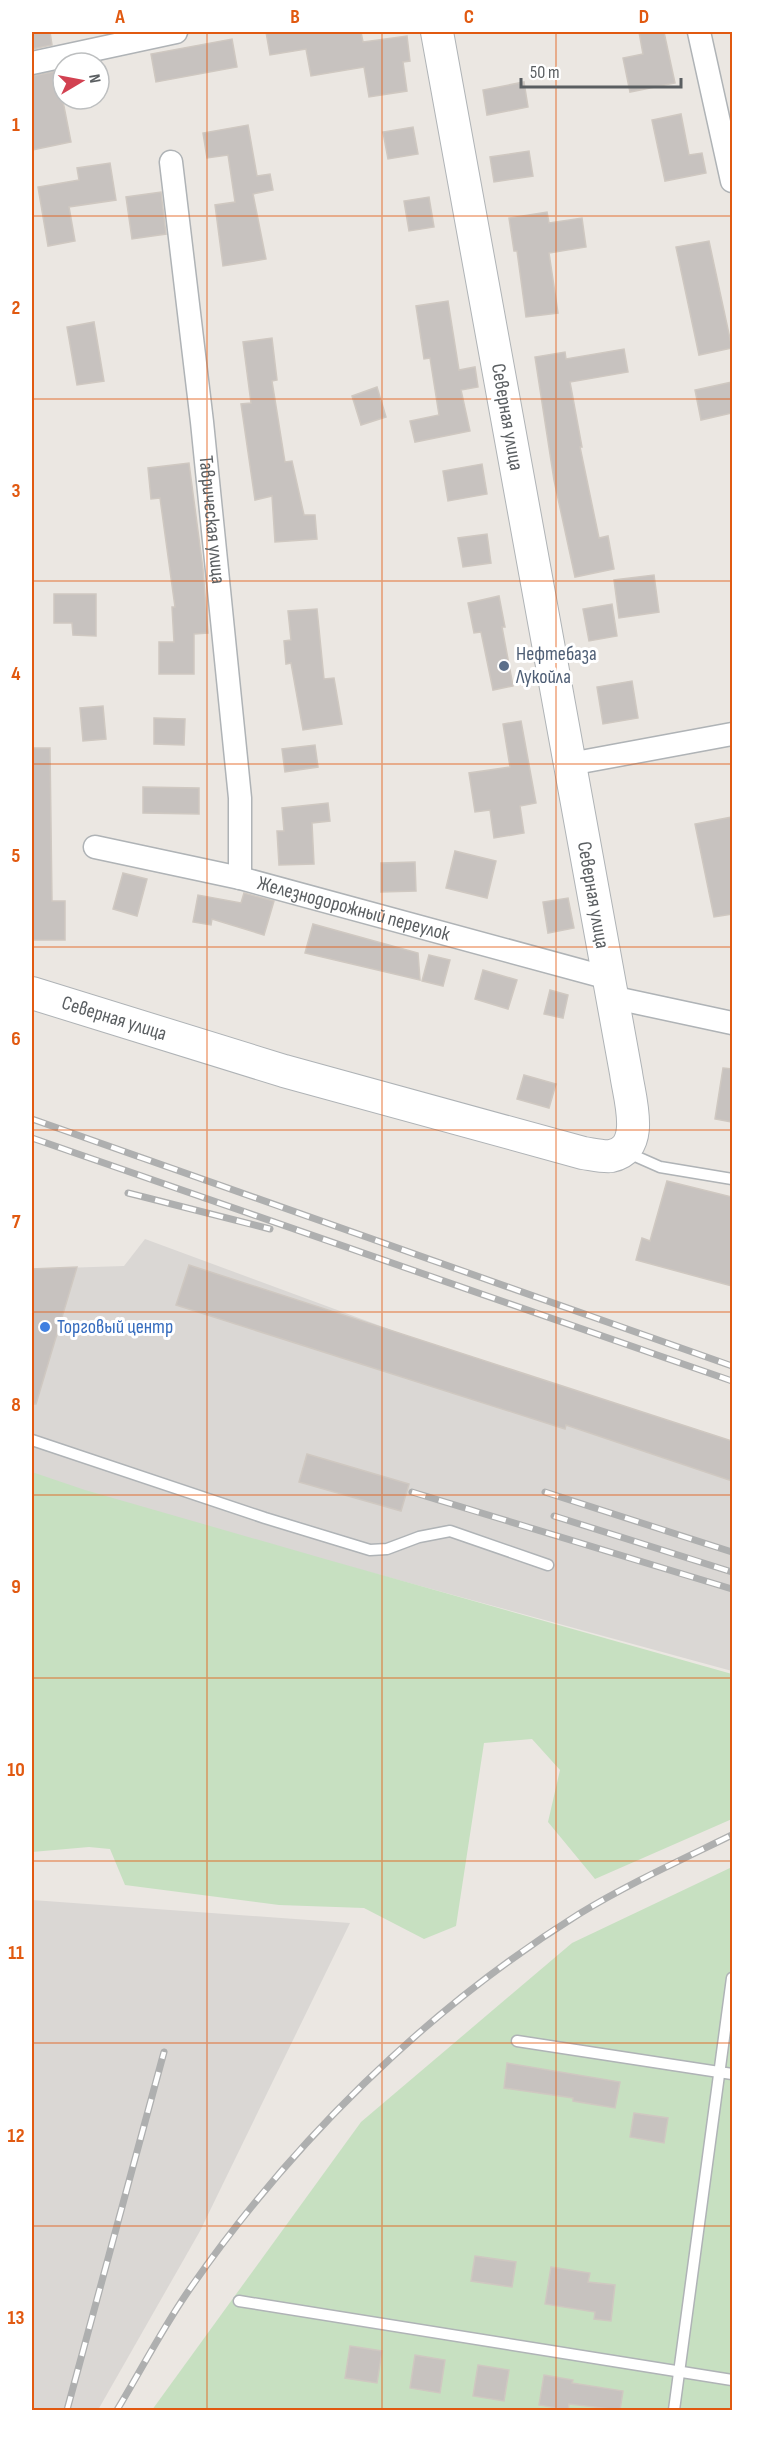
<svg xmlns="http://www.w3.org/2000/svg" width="764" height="2442" font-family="'Sofia Sans Condensed',sans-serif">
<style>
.industrial{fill:#dad7d4}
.green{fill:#c7e0c1}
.building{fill:#c7c2bf;stroke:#cfc8c1;stroke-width:1.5}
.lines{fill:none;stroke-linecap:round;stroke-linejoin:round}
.lane-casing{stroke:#afb3b6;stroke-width:13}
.street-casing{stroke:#afb3b6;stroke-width:25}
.secondary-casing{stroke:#afb3b6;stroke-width:34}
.lane{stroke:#fff;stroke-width:10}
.street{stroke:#fff;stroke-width:22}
.secondary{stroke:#fff;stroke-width:32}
.rail-casing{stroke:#aeafaf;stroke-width:7}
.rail{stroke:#fff;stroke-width:4.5;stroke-dasharray:14;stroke-linecap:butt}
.grid{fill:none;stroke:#e15910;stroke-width:1.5;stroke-opacity:0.55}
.service-dot{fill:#5c6f8a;stroke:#fff;stroke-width:2}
.shop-dot{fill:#3f7fe0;stroke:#fff;stroke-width:2}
.labels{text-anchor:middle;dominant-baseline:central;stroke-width:6;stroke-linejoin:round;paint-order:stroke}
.street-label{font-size:20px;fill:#5a5e61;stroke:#fff}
.service-label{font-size:20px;fill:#4e5e75;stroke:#fff;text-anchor:start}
.shop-label{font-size:20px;fill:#366cbe;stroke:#fff;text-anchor:start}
.neatline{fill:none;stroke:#e15910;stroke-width:2}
.grid-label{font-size:20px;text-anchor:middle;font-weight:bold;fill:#e15910}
</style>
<rect width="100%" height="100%" fill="#ebe7e2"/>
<g class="industrial">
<path d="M145,1239L581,1400L732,1451V1671L32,1480V1269L124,1266Z"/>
<path d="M32,1900L350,1923L200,2231L98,2410H32Z"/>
</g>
<g class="green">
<path d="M32,1472L85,1490L325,1559L732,1674V1819L595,1879L548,1822L560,1770L532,1739L484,1743L456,1926L424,1939L364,1908L279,1905L125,1885L110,1849L89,1847L32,1852Z"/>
<path d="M732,1867V2410H152L361,2122L572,1943Z"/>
</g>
<g class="building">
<path d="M32,32H50L52,45L32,49Z"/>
<path d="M266,32H361L363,42L407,36L410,61L403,62L407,91L369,97L364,67L311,76L306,49L270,55Z"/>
<path d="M639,32H664L675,83L630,92L623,58L643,54Z"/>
<path d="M232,39L237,67L156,82L151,54Z"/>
<path d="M57,71L71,142L32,150V76Z"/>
<path d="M524,82L528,107L487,115L483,90Z"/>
<path d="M681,114L689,155L702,153L706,173L665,181L652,120Z"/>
<path d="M248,125L257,176L270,174L273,190L253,194L266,259L223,266L215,205L235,202L228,155L207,158L203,133Z"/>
<path d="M413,127L418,154L388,159L383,132Z"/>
<path d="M529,151L533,176L494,182L490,157Z"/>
<path d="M110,163L116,200L69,207L75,241L48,246L38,187L79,180L77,168Z"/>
<path d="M161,192L166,234L132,239L126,197Z"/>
<path d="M429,197L434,227L409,231L404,201Z"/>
<path d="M547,212L549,223L582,218L586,247L549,253L558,313L526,317L517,251H514L509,218Z"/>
<path d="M709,241L732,348L699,355L676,247Z"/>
<path d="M448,301L459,370L475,367L478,387L461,390L470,431L415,442L410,421L439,415L430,358L424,359L416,306Z"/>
<path d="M94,322L104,381L77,385L67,327Z"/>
<path d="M272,338L277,380L272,381L285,462L292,461L304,515H315L317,539L275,542L272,496L255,500L241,404L251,403L243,342Z"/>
<path d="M624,349L628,372L570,382L582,447H580L599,538L608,536L614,569L575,577L554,480L535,357L565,352L566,359Z"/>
<path d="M732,382V413L701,420L695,390Z"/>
<path d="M377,387L386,417L361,425L352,396Z"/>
<path d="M189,463L203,569L208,633L194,634V674H159V642H174L172,607H175L160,498L151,499L148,468Z"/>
<path d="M482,464L487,494L448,501L443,471Z"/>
<path d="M487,534L491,563L463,567L458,538Z"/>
<path d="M654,575L659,612L619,618L614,580Z"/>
<path d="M54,594H96V636L73,635L72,623H54Z"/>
<path d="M499,596L505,627H502L513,686L493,690L481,632L474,633L468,603Z"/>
<path d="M612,604L617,636L589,641L583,609Z"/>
<path d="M317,609L324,679L334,678L342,724L303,730L291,663L286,664L284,641L291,640L288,611Z"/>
<path d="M632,681L638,718L603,724L597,687Z"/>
<path d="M103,706L106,739L83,741L80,708Z"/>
<path d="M154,718L185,719L184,745L154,744Z"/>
<path d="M521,721L536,803L520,806L524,833L494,838L490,810L475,812L469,773L510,767L503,724Z"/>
<path d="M315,745L318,767L285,772L282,749Z"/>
<path d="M32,748H50L52,901H65V940H32Z"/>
<path d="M143,787L199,788V814L143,813Z"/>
<path d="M328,803L330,821L312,823L314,864L279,865L277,831H284L282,808Z"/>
<path d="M732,817V914L714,917L695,824Z"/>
<path d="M455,851L496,861L487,898L446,888Z"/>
<path d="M415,862L416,891L381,892V863Z"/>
<path d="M123,873L147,879L137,916L113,909Z"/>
<path d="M244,893L274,901L264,935L212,919L211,925L193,922L198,895L241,903Z"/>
<path d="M568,898L574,928L548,933L543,902Z"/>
<path d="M313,924L418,953L420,980L305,953Z"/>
<path d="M429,955L450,960L443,986L422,981Z"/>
<path d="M483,970L517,980L508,1009L475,999Z"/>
<path d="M550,990L568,995L563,1018L544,1014Z"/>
<path d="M723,1068L732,1069V1122L715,1119Z"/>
<path d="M524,1075L556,1084L549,1108L517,1099Z"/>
<path d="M667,1181L732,1197V1286L636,1260L642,1238L650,1241Z"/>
<path d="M189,1265L732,1441V1481L566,1425L565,1429L176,1305Z"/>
<path d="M77,1267L36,1404H32V1269Z"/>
<path d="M307,1454L409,1484L401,1511L299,1482Z"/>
<path d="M507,2063L620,2082L615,2108L573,2101V2098L504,2088Z"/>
<path d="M634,2113L668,2118L664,2143L630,2137Z"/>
<path d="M475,2256L516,2262L512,2287L471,2281Z"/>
<path d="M551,2267L590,2273L588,2282L615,2285L611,2321L594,2319L595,2312L545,2304Z"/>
<path d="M350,2346L382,2351L377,2383L345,2378Z"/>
<path d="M415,2355L445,2360L440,2393L410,2388Z"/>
<path d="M478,2365L509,2370L504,2401L473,2396Z"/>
<path d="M544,2375L573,2380L572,2383L623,2391L620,2410L569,2404L568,2410L539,2405Z"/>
</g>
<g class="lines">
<g class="lane-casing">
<g id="lane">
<path d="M626,1152L660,1167L732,1179"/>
<path d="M32,1440L265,1518L370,1550L387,1549L419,1537L450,1531L548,1565"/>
<path d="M517,2041L732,2074"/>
<path d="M239,2301L732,2380"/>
<path d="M674,2410L732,1978"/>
</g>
</g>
<g class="street-casing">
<g id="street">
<path d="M699,32L732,181"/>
<path d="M32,63L176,32"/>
<path id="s1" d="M171,162L202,422L240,798V878"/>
<path d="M570,764L732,734"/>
<path id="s2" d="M95,847L240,878L608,978"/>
<path d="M611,997L732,1023"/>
</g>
</g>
<g class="secondary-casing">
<g id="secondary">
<path id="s3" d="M32,993L284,1071L583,1153C591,1154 603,1157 611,1156C647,1149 629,1097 626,1073L437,32"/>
</g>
</g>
<use href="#lane" class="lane"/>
<use href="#street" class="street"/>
<use href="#secondary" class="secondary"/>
<g class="rail-casing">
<g id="rail">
<path d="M32,1119L732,1366"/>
<path d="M32,1138L732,1381"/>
<path d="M128,1193L270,1229"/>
<path d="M412,1492L732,1589"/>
<path d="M545,1492L732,1552"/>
<path d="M554,1516L732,1572"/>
<path d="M67,2410L164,2052"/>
<path d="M117,2410C140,2372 161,2331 187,2293C290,2144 425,2010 579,1914C628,1884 681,1860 732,1835"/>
</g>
</g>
<use href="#rail" class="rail"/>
</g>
<path class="grid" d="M207,32V2410M382,32V2410M556,32V2410M32,216H732M32,399H732M32,581H732M32,764H732M32,947H732M32,1130H732M32,1312H732M32,1495H732M32,1678H732M32,1861H732M32,2043H732M32,2226H732"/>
<circle class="service-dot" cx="504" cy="666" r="6"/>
<circle class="shop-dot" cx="45" cy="1327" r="6"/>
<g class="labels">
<g class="street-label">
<text transform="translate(507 417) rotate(80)">Северная улица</text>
<text stroke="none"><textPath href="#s1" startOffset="360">Таврическая улица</textPath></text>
<text transform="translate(593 895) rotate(80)">Северная улица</text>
<text stroke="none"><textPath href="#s2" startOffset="266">Железнодорожный переулок</textPath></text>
<text stroke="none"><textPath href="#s3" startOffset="86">Северная улица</textPath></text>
</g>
<g class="service-label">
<text x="516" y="654">Нефтебаза<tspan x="516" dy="23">Лукойла</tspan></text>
</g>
<g class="shop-label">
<text x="57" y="1327">Торговый центр</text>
</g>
</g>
<rect width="764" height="2442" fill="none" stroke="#ffffff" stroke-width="66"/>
<g transform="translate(81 81) rotate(80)"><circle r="28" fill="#ffffff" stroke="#bdbfc0" stroke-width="1.5"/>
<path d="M0-4.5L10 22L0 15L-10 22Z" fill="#d24151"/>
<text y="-9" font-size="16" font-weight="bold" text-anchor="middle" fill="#5a5e61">N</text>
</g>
<path d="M521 78v9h160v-9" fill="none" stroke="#5a5e61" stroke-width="3"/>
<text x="530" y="78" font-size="18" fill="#5a5e61" stroke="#ffffff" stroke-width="4.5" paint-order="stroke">50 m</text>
<rect x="33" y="33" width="698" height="2376" class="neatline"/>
<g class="grid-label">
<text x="120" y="23">A</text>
<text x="295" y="23">B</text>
<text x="469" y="23">C</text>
<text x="644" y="23">D</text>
<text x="16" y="131">1</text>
<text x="16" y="314">2</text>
<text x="16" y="497">3</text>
<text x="16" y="680">4</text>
<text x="16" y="862">5</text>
<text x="16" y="1045">6</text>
<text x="16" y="1228">7</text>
<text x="16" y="1411">8</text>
<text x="16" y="1593">9</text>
<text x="16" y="1776">10</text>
<text x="16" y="1959">11</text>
<text x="16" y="2142">12</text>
<text x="16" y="2324">13</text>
</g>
</svg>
